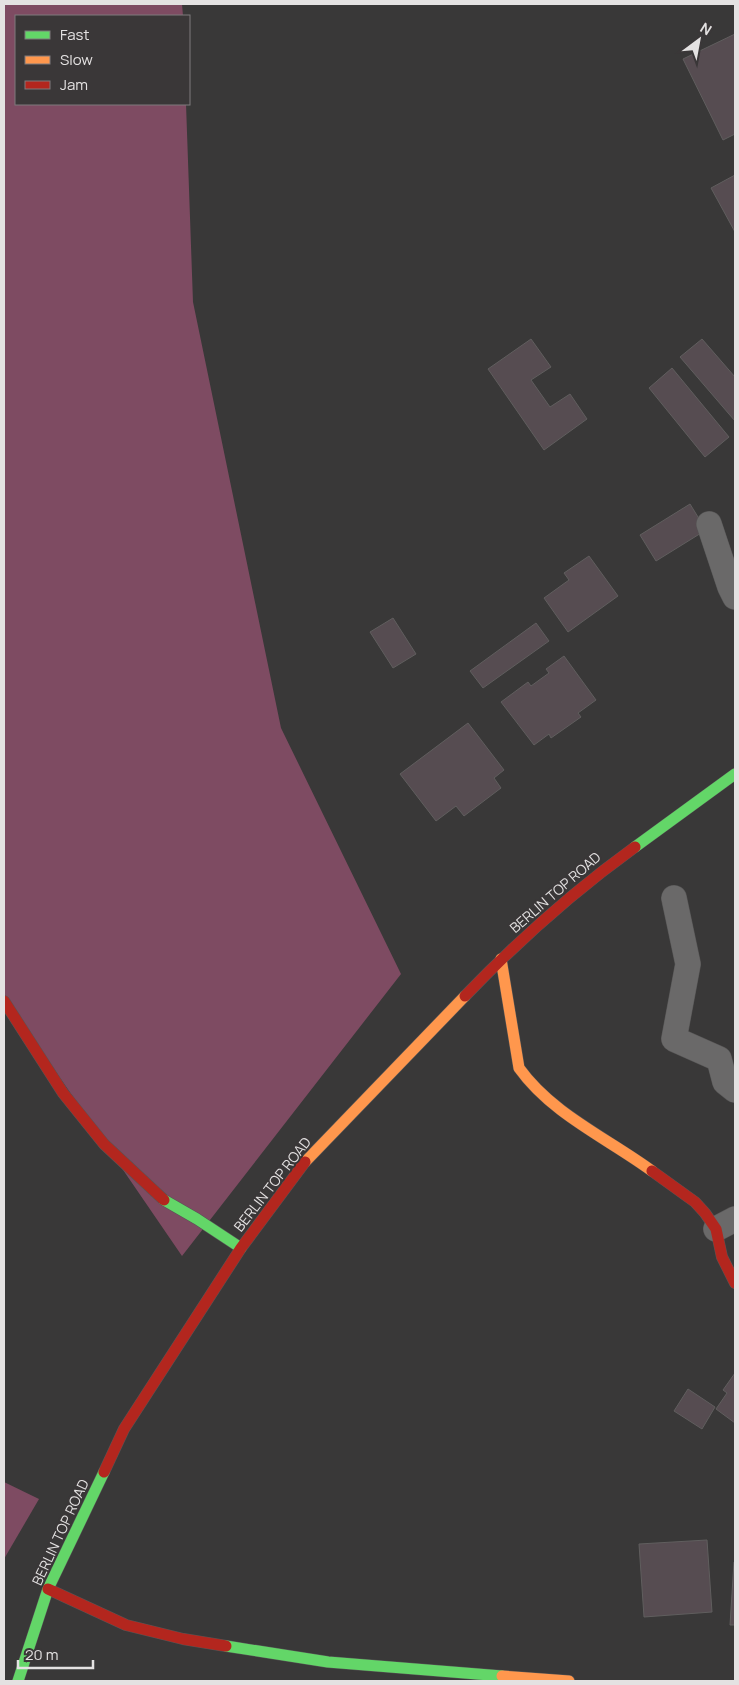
<svg xmlns="http://www.w3.org/2000/svg" width="739" height="1685" font-family="Manrope,sans-serif">
<style>
.forest{fill:#7e4b62}
.building{fill:#564c51;stroke:#605e5e}
.lines{fill:none;stroke-linecap:round;stroke-linejoin:round}
.street-casing{stroke:#575656;stroke-width:26}
.fast-casing{stroke:#575656;stroke-width:12}
.slow-casing{stroke:#575656;stroke-width:12}
.jam-casing{stroke:#575656;stroke-width:12}
.street{stroke:#6a6969;stroke-width:25}
.fast{stroke:#63d668;stroke-width:11}
.slow{stroke:#ff974d;stroke-width:11}
.jam{stroke:#b3261e;stroke-width:11}
.labels{text-anchor:middle;dominant-baseline:central;stroke-width:4;stroke-linejoin:round;paint-order:stroke}
.street-label{font-size:14px;fill:#e4e2e2;stroke:#3a3738}
</style>
<rect width="100%" height="100%" fill="#393838"/>
<g class="forest">
<path d="M4,4H182L183,16H16V104H186L193,302L281,728L401,974L182,1256L4,996Z"/>
<path d="M4,1482L39,1499L4,1559Z"/>
</g>
<g class="building">
<path d="M735,34V134L723,140L683,59Z"/>
<path d="M735,175V232L711,188Z"/>
<path d="M531,339L551,367L531,380L550,407L570,394L587,419L544,450L488,369Z"/>
<path d="M702,339L735,377V421L680,357Z"/>
<path d="M672,368L729,437L705,457L649,388Z"/>
<path d="M690,504L706,530L656,561L640,535Z"/>
<path d="M589,556L618,596L568,632L544,598L569,580L564,573Z"/>
<path d="M393,618L416,654L393,668L370,632Z"/>
<path d="M536,623L549,641L483,688L470,671Z"/>
<path d="M564,656L596,700L578,713L581,717L551,738L549,734L534,745L501,702L528,682L531,686L549,673L546,669Z"/>
<path d="M468,723L504,770L494,778L501,788L464,816L456,806L436,821L400,774Z"/>
<path d="M735,1373V1423L716,1409L727,1393L723,1390Z"/>
<path d="M688,1389L715,1407L702,1429L674,1411Z"/>
<path d="M707,1540L712,1612L644,1617L639,1544Z"/>
<path d="M734,1562H735V1625H730Z"/>
</g>
<g class="lines">
<g class="street-casing">
<g id="street">
<path d="M709,524L730,587L735,597"/>
<path d="M674,898L688,964L674,1039L719,1059L725,1082L735,1090"/>
<path d="M716,1229L735,1219"/>
</g>
</g>
<g class="fast-casing">
<g id="fast">
<path d="M635,847L735,774"/>
<path d="M164,1200L197,1219L241,1248"/>
<path d="M226,1646L328,1662L502,1676"/>
<path d="M18,1681L48,1589L104,1472"/>
</g>
</g>
<g class="slow-casing">
<g id="slow">
<path d="M501,959L519,1068C552,1114 607,1138 652,1171"/>
<path d="M305,1162L465,996"/>
<path d="M502,1676L569,1681"/>
</g>
</g>
<g class="jam-casing">
<g id="jam">
<path d="M465,996C517,942 574,891 635,847"/>
<path d="M4,1001L63,1093L104,1144L164,1200"/>
<path d="M652,1171L695,1202L705,1213L716,1229L722,1257L735,1283"/>
<path d="M104,1472L124,1429L241,1248L305,1162"/>
<path d="M48,1589L126,1625L183,1639L226,1646"/>
</g>
</g>
<use href="#street" class="street"/>
<use href="#fast" class="fast"/>
<use href="#slow" class="slow"/>
<use href="#jam" class="jam"/>
</g>
<g class="labels">
<g class="street-label">
<text transform="translate(555 892) rotate(-41)">BERLIN TOP ROAD</text>
<text transform="translate(272 1184) rotate(-52)">BERLIN TOP ROAD</text>
<text transform="translate(60 1532) rotate(-65)">BERLIN TOP ROAD</text>
</g>
</g>
<rect width="739" height="1685" fill="none" stroke="#e4e2e2" stroke-width="10"/>
<rect x="15" y="15" width="175" height="90" fill="#3a3738" stroke="#7e7b7c"/>
<rect x="25" y="31" width="25" height="8" fill="#63d668" stroke="#7e7b7c"/>
<text x="60" y="40" font-size="15" fill="#e4e2e2">Fast</text>
<rect x="25" y="56" width="25" height="8" fill="#ff974d" stroke="#7e7b7c"/>
<text x="60" y="65" font-size="15" fill="#e4e2e2">Slow</text>
<rect x="25" y="81" width="25" height="8" fill="#b3261e" stroke="#7e7b7c"/>
<text x="60" y="90" font-size="15" fill="#e4e2e2">Jam</text>
<g transform="translate(699 40) rotate(32)" stroke="#3a3738" stroke-width="4" paint-order="stroke">
<path d="M0-4L9 19L0 12L-9 19Z" fill="#e4e2e2"/>
<text y="-8" font-size="14" font-weight="bold" text-anchor="middle" fill="#e4e2e2">N</text>
</g>
<path d="M18 1660v8h75v-8" fill="none" stroke="#e4e2e2" stroke-width="2.5"/>
<text x="25" y="1660" font-size="15" fill="#e4e2e2" stroke="#3a3738" stroke-width="4" paint-order="stroke">20 m</text>
</svg>
